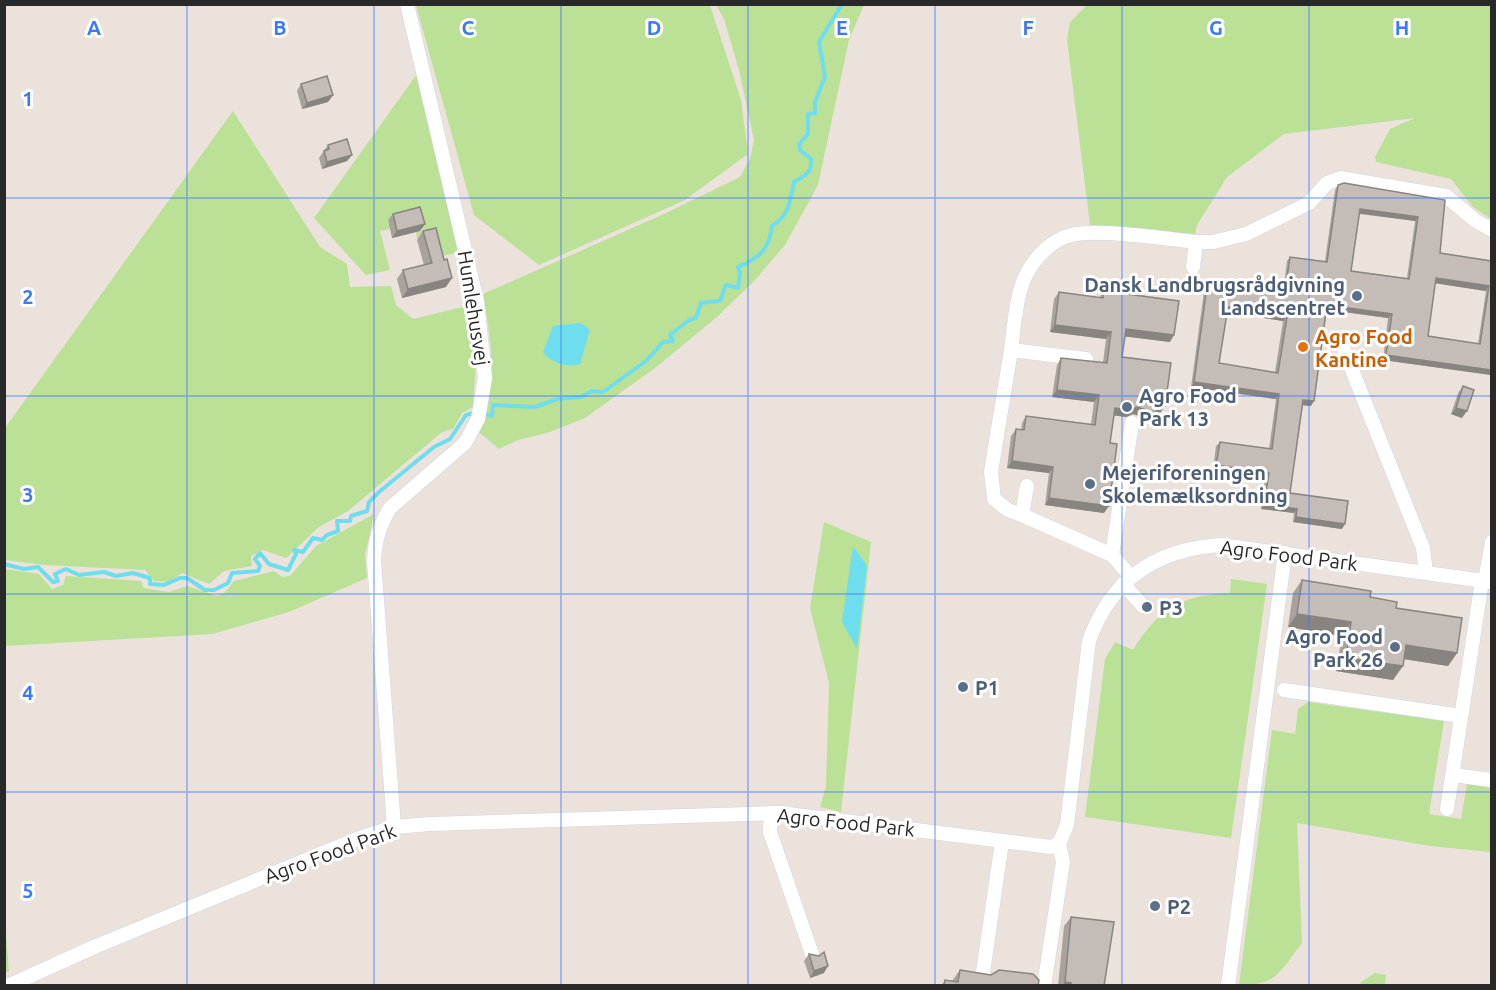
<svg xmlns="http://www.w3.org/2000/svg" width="1496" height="990" font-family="Ubuntu,sans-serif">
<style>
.green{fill:#bbe197}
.water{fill:#6edded}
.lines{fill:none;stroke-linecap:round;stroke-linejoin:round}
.stream{stroke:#6edded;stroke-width:4}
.minor-casing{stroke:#d0d6e2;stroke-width:15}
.minor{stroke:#fff;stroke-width:14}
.wall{fill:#a8a29d;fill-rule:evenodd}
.shaded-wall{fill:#888480}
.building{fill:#c3bcb7;stroke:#888480;stroke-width:1.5;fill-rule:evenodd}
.grid{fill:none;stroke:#3c79f7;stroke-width:1.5;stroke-opacity:0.55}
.service-dot{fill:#5c6f8a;stroke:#fff;stroke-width:2}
.food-dot{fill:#e8710a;stroke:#fff;stroke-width:2}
.labels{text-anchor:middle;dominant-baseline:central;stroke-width:6;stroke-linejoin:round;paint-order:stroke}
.service-label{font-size:20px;font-weight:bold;fill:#4e5e75;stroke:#fff;text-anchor:start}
.street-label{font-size:20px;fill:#292929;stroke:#fff}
.food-label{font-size:20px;font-weight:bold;fill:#c56008;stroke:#fff;text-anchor:start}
.grid-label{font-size:20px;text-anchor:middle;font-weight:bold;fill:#3c79f7;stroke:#fff;stroke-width:6;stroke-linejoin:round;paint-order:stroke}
</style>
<rect width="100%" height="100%" fill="#ebe2db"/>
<g class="green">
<path d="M416,5H710L741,100L748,154L685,200L539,265L474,215Z"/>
<path d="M716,5H864L849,40L818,185L785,245L754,281L717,317L655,368L585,418L550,432L518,440L499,449L479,432C498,382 492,346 483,294L664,214L740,177L750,159L754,140L739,70L724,19Z"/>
<path d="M1087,5H1491V219L1473,207L1451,179L1376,162L1375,157L1390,129L1415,118L1284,134L1227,177L1197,225L1195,234L1090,225L1067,40L1070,22Z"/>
<path d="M417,74L461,249L452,254L435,257L430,237L417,239L416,232L423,231L418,213L388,221L390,229L380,231L390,270L366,275L314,218Z"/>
<path d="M233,111L320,247L347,264L350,287L391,286L396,305L413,319L471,305L477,346L473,407L462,413L453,429L442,432L348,511L319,527L286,558L263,550L251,556L252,566L224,571L209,584L182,573L170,582L154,581L145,570L45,565L5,560V428Z"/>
<path d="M374,514L365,556L367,578L289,612L212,634L5,646V569L39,574L52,589L63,585L66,576L141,581L143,588L169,592L187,586L217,596L224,593L234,581L274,571L282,577L290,576L316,546Z"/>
<path d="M824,522L871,542L841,812L820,807L826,786L829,683L810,608Z"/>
<path d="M1231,579L1267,584L1231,838L1085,817L1105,659L1115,642L1133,650C1158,609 1182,595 1230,593Z"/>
<path d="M1308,702L1444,721L1429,814L1461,819L1467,784L1491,788V852L1430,846L1297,823L1302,943C1280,971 1277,986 1239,985L1272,730L1295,734L1298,709Z"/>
<path d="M4,910L9,971L5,973H4Z"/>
<path d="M1375,973L1386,975L1385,985H1360L1361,982Z"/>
</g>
<g class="water">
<path d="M581,323L590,330L580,364C568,368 550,363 543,352L553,326Z"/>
<path d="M853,546L867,566L857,649L842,622Z"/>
</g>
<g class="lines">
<g class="stream">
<path d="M488,415L492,416L493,405L535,407L557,399L581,397L592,391L603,392L646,361L663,342L673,341L670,335L689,320L696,318L701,303L720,301L726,285L738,288L740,273L738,267C759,258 769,250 772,226C789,216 790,201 794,182C805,175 812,174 811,159L800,150L799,144L808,134V114L815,113V102L825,77L819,42L842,4"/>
<path d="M4,564L24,569L38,567L53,582L58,581L55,574L66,569L79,575L104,572L116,576L133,573L150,578V584L164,585L180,578H187L205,590H214L228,583L232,573L258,571L260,566L255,559L260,553L269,564L288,570L296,554L294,550L303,552L313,538L322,540L327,535L338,531L337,521H350L351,516L367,511L369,502L379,492L434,447L450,439L466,415L473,413"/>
</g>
<g class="minor-casing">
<g id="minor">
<path d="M1193,267L1196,242H1213L1246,234L1309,203L1327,183L1340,178L1446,196L1476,221L1492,230"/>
<path d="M1342,345L1423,548L1426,573"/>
<path d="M1011,350L991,472L994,499L1008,510L1022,515"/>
<path d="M1086,359L1011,350C1014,328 1016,293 1027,273C1036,256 1052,240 1071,235C1095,228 1168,239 1196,242"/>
<path d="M1027,486L1022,515L1112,555L1131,577"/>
<path d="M1112,555L1132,423"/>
<path d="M1485,581L1492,542"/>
<path d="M1123,584L1143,606"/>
<path d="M1284,690L1461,716"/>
<path d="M1453,775L1492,780"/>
<path d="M1447,809L1482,581"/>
<path d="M771,813L770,832L812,954"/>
<path d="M394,827L374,561C375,541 379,526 390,508L465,443L478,419L485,378L477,301L407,4"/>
<path d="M982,979L1002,842"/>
<path d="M8,986L94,947L357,839L394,827L430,824L780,813L1051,847L1059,844L1067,825L1089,641C1111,579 1157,549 1221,545L1492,582"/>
<path d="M1044,986L1063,862L1059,844"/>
<path d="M1228,986L1285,553"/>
</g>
</g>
<use href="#minor" class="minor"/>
</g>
<g class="wall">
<path d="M301,84L333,95L328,102L302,109L297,91Z"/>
<path d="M328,145L352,155L347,161L322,169L319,158Z"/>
<path d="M1338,185L1445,200L1440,253L1491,261V375L1383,360L1388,318L1327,310L1311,406L1303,405L1290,493L1342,529L1293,522L1294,513L1261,509L1265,477L1213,470L1216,446L1220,442L1269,449L1276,399L1191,387L1205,284L1208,279L1275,289L1278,284L1284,285L1287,261L1290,257L1325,261L1335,190ZM1359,214L1415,221L1407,278L1351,271ZM1435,283L1486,291L1478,344L1428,336ZM1227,312L1283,321L1275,372L1219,363Z"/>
<path d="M393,214L425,224L420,231L392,238L388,220Z"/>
<path d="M423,231L444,260L446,287L402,298L397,279L403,270L424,265L417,240Z"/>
<path d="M1104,291L1170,342L1125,336L1122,357L1165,406L1160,413L1156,412L1151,420L1133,414L1126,417L1114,415L1110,443L1104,513L1045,505L1049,473L1007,468L1011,436L1016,429L1021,430L1022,423L1026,416L1091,424L1094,402L1052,397L1057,365L1061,358L1103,362L1106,339L1050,332L1054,299L1059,292L1099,298Z"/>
<path d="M1463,386L1462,418L1451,414L1458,393Z"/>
<path d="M1302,580L1370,597L1396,608L1457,653L1448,666L1404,659L1393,680L1336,671L1342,636L1288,627L1293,593Z"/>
<path d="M1071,917L1104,986H1058L1064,926Z"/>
<path d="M809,954L824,973L810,978L804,961Z"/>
<path d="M960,970L1038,986H941L945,980L952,981Z"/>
</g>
<g class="shaded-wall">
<path d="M333,95L328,102L302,109L307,103Z"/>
<path d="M352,155L347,161L322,169L327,162Z"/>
<path d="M1360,209L1418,217L1415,221L1357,213Z"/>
<path d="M425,224L420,231L392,238L397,231Z"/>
<path d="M452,278L446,287L402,298L408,289Z"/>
<path d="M1436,278L1489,286L1486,291L1433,283Z"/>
<path d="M1327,305L1392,314L1388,318L1324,309Z"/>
<path d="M1228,307L1287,317L1283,321L1224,312Z"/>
<path d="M1055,325L1111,332L1106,339L1050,332Z"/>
<path d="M1126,329L1174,335L1170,342L1121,336Z"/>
<path d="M1386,355L1491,370V375L1383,360Z"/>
<path d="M1194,382L1279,394L1276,399L1191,387Z"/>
<path d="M1057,390L1099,395L1094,402L1052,397Z"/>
<path d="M1303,400L1314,401L1311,406L1300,405Z"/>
<path d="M1157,405L1165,406L1160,413L1152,412Z"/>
<path d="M1137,407L1156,413L1151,420L1133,414L1126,417L1110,415L1115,408Z"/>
<path d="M1456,408L1467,411L1462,418L1451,414Z"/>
<path d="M1012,461L1053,467L1049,473L1007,468Z"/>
<path d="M1216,465L1269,473L1265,477L1213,470Z"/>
<path d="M1049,498L1109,506L1104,513L1045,505Z"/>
<path d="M1264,504L1297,509L1294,513L1261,509Z"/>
<path d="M1296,517L1345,524L1342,529L1293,522Z"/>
<path d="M1297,614L1351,622L1342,636L1288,627Z"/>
<path d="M1406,645L1457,653L1448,666L1397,658Z"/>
<path d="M1346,658L1403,666L1393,680L1336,671Z"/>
<path d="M828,966L824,973L810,978L814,971Z"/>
<path d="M1065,982L1071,983L1069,986H1062Z"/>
</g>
<g class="building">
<path d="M327,76L333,95L307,103L301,84Z"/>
<path d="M347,139L352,155L327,162L324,151L329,149L328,145Z"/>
<path d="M1344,183L1445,200L1440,253L1491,261V370L1386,355L1392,314L1327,305L1314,401L1303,400L1290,493L1348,501L1345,524L1296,517L1297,509L1264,504L1269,473L1216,465L1220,442L1272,449L1279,394L1194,382L1208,279L1278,289V284L1286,285L1290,257L1327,262L1338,185ZM1360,209L1418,217L1409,279L1351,271ZM1436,278L1489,286L1480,344L1428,336ZM1228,307L1287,317L1278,373L1219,363Z"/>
<path d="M420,207L425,224L397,231L393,214Z"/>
<path d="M436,228L444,260L447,259L452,278L408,289L403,270L432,263L423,231Z"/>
<path d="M1104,291L1179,301L1174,335L1126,329L1122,357L1171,363L1165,406L1157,405L1156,413L1137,407L1131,410L1115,408L1110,443L1117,444L1109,506L1049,498L1053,467L1012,461L1016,429L1024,430L1026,416L1095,425L1099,395L1057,390L1061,358L1107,363L1111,332L1055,325L1059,292L1103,298Z"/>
<path d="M1463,386L1474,390L1467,411L1456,408Z"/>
<path d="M1302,580L1371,591L1370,597L1397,602L1396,608L1462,618L1457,653L1406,645L1403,666L1346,658L1351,622L1297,614Z"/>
<path d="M1071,917L1114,922L1104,986H1071V983L1065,982Z"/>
<path d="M824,952L828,966L814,971L809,954L819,956Z"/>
<path d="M960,970L991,975L999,970L1033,974L1039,980L1038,986H944L945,980L958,982Z"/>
</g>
<path class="grid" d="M187,4V986M374,4V986M561,4V986M748,4V986M935,4V986M1122,4V986M1309,4V986M4,198H1492M4,396H1492M4,594H1492M4,792H1492"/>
<g class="service-dot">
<circle cx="1357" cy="296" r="6"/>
<circle cx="1127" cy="407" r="6"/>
<circle cx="1090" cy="484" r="6"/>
<circle cx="1147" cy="607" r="6"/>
<circle cx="1395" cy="647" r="6"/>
<circle cx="963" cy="687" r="6"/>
<circle cx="1155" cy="906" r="6"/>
</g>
<circle class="food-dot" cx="1303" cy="347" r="6"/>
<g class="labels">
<g class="service-label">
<text x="1345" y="284" text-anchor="end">Dansk Landbrugsrådgivning<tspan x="1345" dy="23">Landscentret</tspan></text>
<text x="1139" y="395">Agro Food<tspan x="1139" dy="23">Park 13</tspan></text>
<text x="1102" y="472">Mejeriforeningen<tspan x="1102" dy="23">Skolemælksordning</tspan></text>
<text x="1159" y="607">P3</text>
<text x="1383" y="636" text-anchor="end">Agro Food<tspan x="1383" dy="23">Park 26</tspan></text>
<text x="975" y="687">P1</text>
<text x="1167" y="906">P2</text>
</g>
<g class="street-label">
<text transform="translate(474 308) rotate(81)">Humlehusvej</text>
<text transform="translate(1289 555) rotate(7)">Agro Food Park</text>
<text transform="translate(846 822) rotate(6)">Agro Food Park</text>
<text transform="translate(330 853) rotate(-20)">Agro Food Park</text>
</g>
<g class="food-label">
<text x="1315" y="336">Agro Food<tspan x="1315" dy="23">Kantine</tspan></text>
</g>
</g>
<g class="grid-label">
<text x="94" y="35">A</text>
<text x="280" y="35">B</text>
<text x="468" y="35">C</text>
<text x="654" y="35">D</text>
<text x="842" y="35">E</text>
<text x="1028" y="35">F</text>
<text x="1216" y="35">G</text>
<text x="1402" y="35">H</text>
<text x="28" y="106">1</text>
<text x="28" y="304">2</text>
<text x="28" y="502">3</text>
<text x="28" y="700">4</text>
<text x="28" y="898">5</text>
</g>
<rect width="1496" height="990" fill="none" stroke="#292929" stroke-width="12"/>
</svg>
